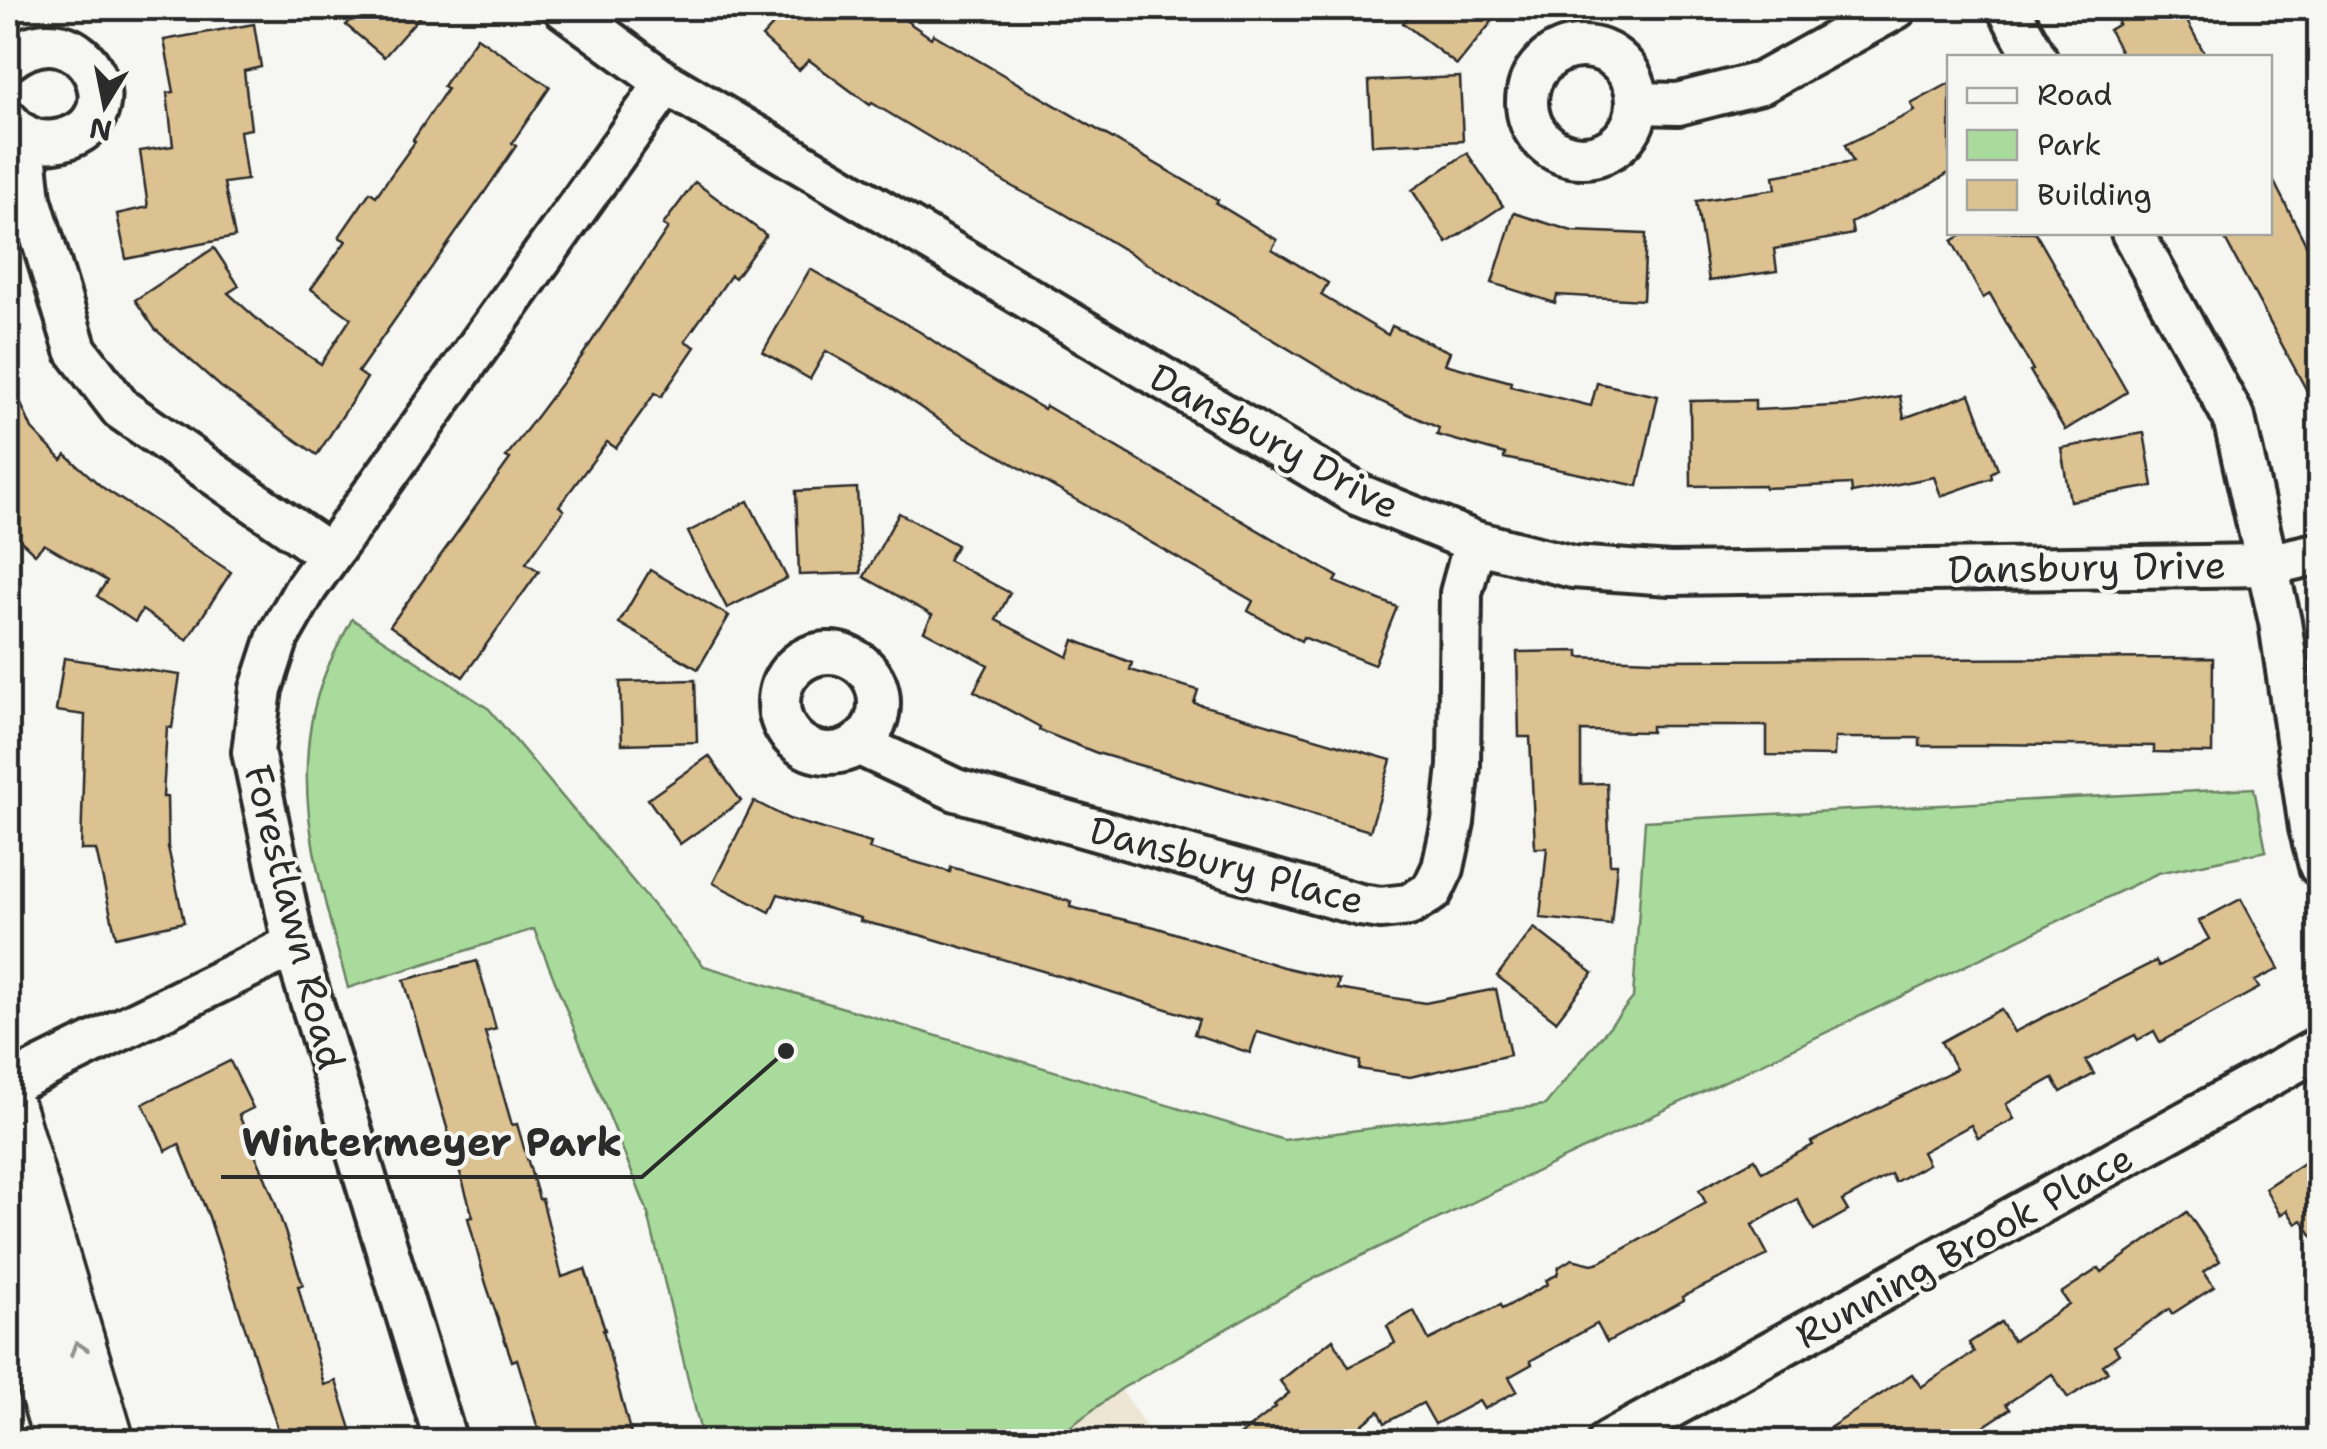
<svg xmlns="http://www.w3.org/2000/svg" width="2327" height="1449" font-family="'Shantell Sans',sans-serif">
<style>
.built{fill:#eee6d5}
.green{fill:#a9db9c;stroke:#6a8364;stroke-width:2.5}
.building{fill:#dcc191;stroke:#2b2b2b;stroke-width:2.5}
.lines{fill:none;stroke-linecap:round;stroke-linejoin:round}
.street-casing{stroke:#2b2b2b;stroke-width:48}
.secondary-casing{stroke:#2b2b2b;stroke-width:62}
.street{stroke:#f6f6f2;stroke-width:40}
.secondary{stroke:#f6f6f2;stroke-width:55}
.oneway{stroke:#90908e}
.labels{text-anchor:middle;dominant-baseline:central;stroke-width:8;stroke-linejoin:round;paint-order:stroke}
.street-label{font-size:38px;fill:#2b2b2b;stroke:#f6f6f2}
.leader{fill:none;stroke:#2b2b2b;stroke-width:4}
.callout-dot{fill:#2b2b2b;stroke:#f6f6f2;stroke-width:4}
.callout-label{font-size:40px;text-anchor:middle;font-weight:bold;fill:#2b2b2b;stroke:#f6f6f2;stroke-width:8;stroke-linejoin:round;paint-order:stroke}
</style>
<rect width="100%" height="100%" fill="#f6f6f2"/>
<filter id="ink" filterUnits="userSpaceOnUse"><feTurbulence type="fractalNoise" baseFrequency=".01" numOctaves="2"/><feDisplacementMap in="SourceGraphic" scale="20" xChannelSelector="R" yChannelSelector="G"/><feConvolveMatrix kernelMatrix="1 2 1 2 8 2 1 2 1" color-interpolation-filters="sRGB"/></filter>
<g filter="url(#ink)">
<path class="built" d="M1121,1389L1155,1441L1051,1442Z"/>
<path class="green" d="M352,619L489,709L704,966L1284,1140L1545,1105L1633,998L1645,821L2254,788L2266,851L2158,873L1315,1278L1121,1389L1051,1441H703L647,1210L534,929L348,988C321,887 284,777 325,674C332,655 343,637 352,619Z"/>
<g class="building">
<path d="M361,8H427L384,57L346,25Z"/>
<path d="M789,8H888L931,38L933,34L1218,200L1216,203L1277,240L1272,249L1328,283L1321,295L1388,335L1392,326L1450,352L1445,364L1511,382L1510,386L1591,406L1597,383L1658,396L1638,486L1504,458L1505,454L1437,435L1439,428L1362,393L1058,210L1013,187L872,103L870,105L809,60L799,70L762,37Z"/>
<path d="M1415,8H1503L1457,65L1403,23Z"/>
<path d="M2110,8H2180L2207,58H2124L2109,30L2119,24Z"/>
<path d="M254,24L261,67L244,71L251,129L240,131L247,180L224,183L235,237L126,259L117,214L148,207L140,151L173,146L167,93L174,92L164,40Z"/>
<path d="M477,37L550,87L512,143L516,146L484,193L358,372L367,378L317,455L221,387L155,329L135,300L214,248L239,286L228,293L266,327L321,364L351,318L311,289L346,241L339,237L370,192L376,196L415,142L413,140L447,89L443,86Z"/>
<path d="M1460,77L1463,141L1372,145L1369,81Z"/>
<path d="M1950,83V172L1931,184L1851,223L1853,234L1774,249L1777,271L1709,281L1696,201L1776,189L1774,176L1853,162L1845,145L1915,111L1911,104Z"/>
<path d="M1467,153L1503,206L1447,243L1412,190Z"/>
<path d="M2270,174L2320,272V415L2221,232H2270Z"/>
<path d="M695,182L766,235L735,278L731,275L685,341L695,347L661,397L655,393L616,448L607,442L559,506L564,510L526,563L539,571L463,677L390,626L510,459L506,457L582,356L668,228L663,225Z"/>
<path d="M1514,213L1572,231L1646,234L1643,300L1557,295L1555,303L1492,283Z"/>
<path d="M1967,232H2035L2127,392L2065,430L2030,371L2033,370L1990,294L1983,298L1952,241Z"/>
<path d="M810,269L920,332L978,371L1044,409L1046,406L1338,577L1335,582L1397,607L1374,665L1303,637L1301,641L1248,611L1253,601L954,430L890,387L826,351L810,379L763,352Z"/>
<path d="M8,374L32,429L62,460L66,455L102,487L231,572L187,640L142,610L135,622L97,596L107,581L44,544L35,554L8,529Z"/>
<path d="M1970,394L1998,469L1991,473L1992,478L1941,496L1934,477L1852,493L1851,484L1765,488L1764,485L1691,486L1690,401L1755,400V410L1852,405L1900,396L1904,418Z"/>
<path d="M2144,433L2153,486L2070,501L2061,448Z"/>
<path d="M857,488L861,573L799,575L796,491Z"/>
<path d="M748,501L787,578L727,608L688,532Z"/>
<path d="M899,513L957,545L948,560L1010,593L996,620L1068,657L1074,640L1132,663L1130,670L1198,690L1194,703L1391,760L1370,831L1097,753L1039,730L1040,727L974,691L988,665L924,631L932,615L864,577Z"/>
<path d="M650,570L729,616L698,669L619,623Z"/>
<path d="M1579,651V657L1652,660L2213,658L2212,753L2154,752V746L1986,744V746H1920V738H1835L1834,756L1767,755V726H1651V732L1581,731V784L1607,783L1610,864H1617L1611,925L1540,918L1547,848H1535L1530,737H1519L1517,652Z"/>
<path d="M64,658L180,675L172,728L167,727L163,797H167L168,847L184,922L116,937L96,850H81L85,715L56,711Z"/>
<path d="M695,680L697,742L622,744L620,682Z"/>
<path d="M709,756L741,801L680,844L648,799Z"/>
<path d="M754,801L789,819L871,843L869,849L950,872L951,867L1071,902L1070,907L1155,927L1283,967L1339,980L1337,989L1425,1003L1496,989L1510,1055L1410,1077L1359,1069L1360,1061L1257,1032L1250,1053L1194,1034L1199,1019L1063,977L920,935L860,921L861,918L778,894L770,912L713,883Z"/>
<path d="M2241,899L2279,969L2255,981L2259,988L2160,1042L2154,1031L2138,1040L2135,1035L2086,1061L2094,1074L2061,1092L2053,1078L2006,1104L2014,1119L1978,1138L1971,1125L1922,1152L1928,1164L1895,1182L1891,1174L1842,1201L1848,1211L1814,1230L1797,1199L1752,1225L1768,1255L1682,1297L1683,1300L1607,1342L1597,1324L1530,1361L1532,1364L1509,1377L1517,1391L1484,1409L1479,1401L1435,1424L1423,1403L1385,1423L1379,1411L1341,1442H1231L1276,1407L1274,1405L1289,1393L1280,1381L1333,1339L1349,1367L1395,1343L1387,1326L1414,1311L1429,1340L1500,1305L1502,1309L1548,1284L1546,1280L1557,1275L1559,1267L1572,1259L1592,1264L1600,1262L1706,1203L1699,1190L1755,1159L1762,1172L1813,1145L1811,1142L1956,1069L1941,1042L2001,1009L2014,1032L2156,961L2159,966L2209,939L2199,921Z"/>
<path d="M1534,928L1593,973L1556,1021L1497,976Z"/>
<path d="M477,961L496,1029L485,1032L512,1125L517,1124L539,1199H542L562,1277L585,1269L605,1330H603L633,1442H542L517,1359L512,1361L486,1284L468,1218L473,1217L404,980Z"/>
<path d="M230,1061L253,1108L239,1115L274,1199L303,1285L298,1286L324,1385L336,1381L355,1442H282L209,1217L179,1144L166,1151L143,1104Z"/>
<path d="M2320,1152V1246L2302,1220L2296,1224L2287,1210L2280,1215L2265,1188Z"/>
<path d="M2187,1212L2220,1261L2204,1272L2214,1287L2172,1314L2169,1309L2114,1346L2119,1354L2103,1365L2108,1372L2068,1398L2052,1374L2006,1404L2010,1409L1960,1442H1808L1912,1374L1921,1387L1974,1352L1969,1343L2001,1322L2013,1341L2069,1304L2061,1293L2099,1268L2102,1272Z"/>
</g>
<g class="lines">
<g class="street-casing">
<g id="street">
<path d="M564,8L666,83L1359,495L1475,542L1573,567L1670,574L2267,565L2320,553"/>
<path d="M2008,8L2036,58"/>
<circle cx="1582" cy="102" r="55"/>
<path d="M8,60C86,0 143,128 55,141C36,144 19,135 8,121"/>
<path d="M1638,103L1678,104L1761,83L1896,8"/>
<path d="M23,135L30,199L76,350L121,409L329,554"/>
<path d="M2132,232L2234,418L2280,622L2310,828L2320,866"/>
<circle cx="829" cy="703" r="50"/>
<path d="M858,744L956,790L1360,905L1381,908L1409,905L1432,891L1443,868L1453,822L1459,766L1461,593L1475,542"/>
<path d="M8,1085L294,945"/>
<path d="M446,1442L294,945L253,752L261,689L278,637L306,588L666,83"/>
<path d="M1608,1442L2320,1048"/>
</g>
</g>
<g class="secondary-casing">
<g id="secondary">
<path d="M8,1113L106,1442"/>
<path d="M8,1257L63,1442"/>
</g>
</g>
<use href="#street" class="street"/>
<use href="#secondary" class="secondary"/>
</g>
<defs><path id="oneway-chevron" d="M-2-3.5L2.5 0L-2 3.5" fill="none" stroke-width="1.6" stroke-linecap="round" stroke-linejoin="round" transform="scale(2.5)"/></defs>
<use class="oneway" href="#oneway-chevron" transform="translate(78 1348) rotate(-107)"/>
</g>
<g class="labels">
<g class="street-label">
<text transform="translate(1275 441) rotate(29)">Dansbury Drive</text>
<text transform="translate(2087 567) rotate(-1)">Dansbury Drive</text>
<text transform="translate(1227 865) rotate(15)">Dansbury Place</text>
<text transform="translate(295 917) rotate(76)">Forestlawn Road</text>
<text transform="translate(1964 1246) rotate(-29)">Running Brook Place</text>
</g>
</g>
<path class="leader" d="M786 1051L642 1177H221"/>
<circle class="callout-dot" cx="786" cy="1051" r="10"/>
<g class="callout-label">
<text x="432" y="1156">Wintermeyer Park</text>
</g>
<rect width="2327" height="1449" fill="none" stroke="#f6f6f2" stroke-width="40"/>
<rect x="20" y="20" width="2287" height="1409" fill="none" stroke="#2b2b2b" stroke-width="4" filter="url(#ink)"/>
<rect x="1947" y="55" width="325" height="180" fill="#f6f6f2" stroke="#a5a5a2" stroke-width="2.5"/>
<rect x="1967" y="88" width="50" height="15" fill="#f6f6f2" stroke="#a5a5a2" stroke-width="2.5"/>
<text x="2037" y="105" font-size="30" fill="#2b2b2b">Road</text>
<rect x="1967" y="130" width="50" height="30" fill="#a9db9c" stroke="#a5a5a2" stroke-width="2.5"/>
<text x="2037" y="155" font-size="30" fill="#2b2b2b">Park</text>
<rect x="1967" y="180" width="50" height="30" fill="#dcc191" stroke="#a5a5a2" stroke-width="2.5"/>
<text x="2037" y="205" font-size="30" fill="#2b2b2b">Building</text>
<g transform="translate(105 105) rotate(190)" stroke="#f6f6f2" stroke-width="8" paint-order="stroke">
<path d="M0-8L18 38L0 25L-18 38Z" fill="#2b2b2b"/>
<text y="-15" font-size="28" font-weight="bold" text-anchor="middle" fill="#2b2b2b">N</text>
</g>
</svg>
